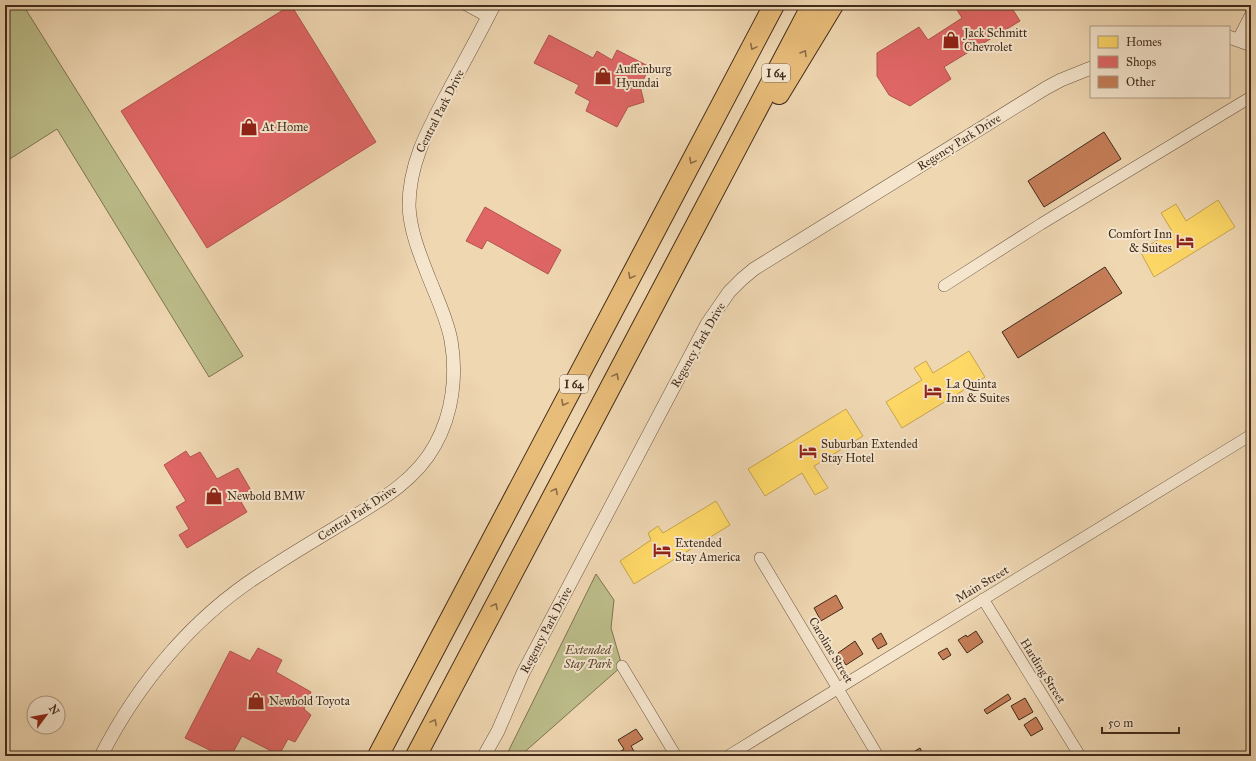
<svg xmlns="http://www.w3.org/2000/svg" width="1256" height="761" font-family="'IM FELL Great Primer',serif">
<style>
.green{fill:#bcbd8a;stroke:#7e7452}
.homes{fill:#ffd966;stroke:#c6a550}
.shops{fill:#e06666;stroke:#b05450}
.building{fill:#c67e58;stroke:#412b1b}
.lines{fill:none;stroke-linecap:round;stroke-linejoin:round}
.minor-casing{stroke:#6c5641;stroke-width:12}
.tertiary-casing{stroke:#6c5641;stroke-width:14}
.motorway-casing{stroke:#412b1b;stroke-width:22}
.minor{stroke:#f5e5cd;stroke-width:11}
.tertiary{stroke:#f5e5cd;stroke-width:13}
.motorway{stroke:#e8bc79;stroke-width:20}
.oneway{stroke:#8c6c45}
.labels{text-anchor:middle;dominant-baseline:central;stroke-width:4;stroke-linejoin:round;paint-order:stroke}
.shield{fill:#f5e5cd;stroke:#776350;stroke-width:1}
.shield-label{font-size:11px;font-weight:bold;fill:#412b1b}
.poi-label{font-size:12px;fill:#412b1b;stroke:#f5e5cd;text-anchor:start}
.street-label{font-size:12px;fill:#412b1b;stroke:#f5e5cd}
.park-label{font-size:12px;font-style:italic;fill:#5a4831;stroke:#f5e5cd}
</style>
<rect width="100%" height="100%" fill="#efd7b2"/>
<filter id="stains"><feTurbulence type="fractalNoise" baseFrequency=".005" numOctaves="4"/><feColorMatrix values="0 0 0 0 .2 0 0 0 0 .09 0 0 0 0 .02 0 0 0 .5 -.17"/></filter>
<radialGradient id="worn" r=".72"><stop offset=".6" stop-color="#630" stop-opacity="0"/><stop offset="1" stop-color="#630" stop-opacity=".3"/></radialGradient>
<g class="green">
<path d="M5,5H23L243,356L209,377L57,129L5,162Z"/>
<path d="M596,574L614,600L611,628L622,666L520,756H506Z"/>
</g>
<g class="homes">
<path d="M1218,200L1235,227L1154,277L1140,251L1172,231L1161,213L1176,204L1186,221Z"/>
<path d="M969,351L985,377L902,428L886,402L922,380L914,368L926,361L933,373Z"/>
<path d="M846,409L863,436L814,466L828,488L815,495L802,473L765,496L748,469Z"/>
<path d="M716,501L730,525L634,584L620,561L651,540L648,533L658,526L663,533Z"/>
</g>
<g class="shops">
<path d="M291,5L376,142L207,248L121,111Z"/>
<path d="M954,5H1010L1020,21L944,67L951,79L910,106L889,95L877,76V53L919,27L928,40L962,18Z"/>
<path d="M549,35L593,58L597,51L612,60L617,50L650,67L640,86L644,102L628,107L617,127L586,111L590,101L575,93L579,85L534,63Z"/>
<path d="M485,207L561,250L548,274L487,240L482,249L466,241Z"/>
<path d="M186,451L190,457L200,452L217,479L238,468L252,492L240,500L247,512L187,548L179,535L189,529L176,507L186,501L164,465Z"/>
<path d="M258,648L282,660L276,672L311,692L304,709L311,715L295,742L288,739L279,755L242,736L231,756H222L185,738L230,651L250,661Z"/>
</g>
<g class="building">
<path d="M1104,132L1121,159L1044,207L1028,181Z"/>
<path d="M1105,267L1122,293L1018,358L1002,332Z"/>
<path d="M836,595L843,608L821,621L814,608Z"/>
<path d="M976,631L983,642L967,653L958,640L966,635L967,637Z"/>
<path d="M881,633L887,644L878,649L872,639Z"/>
<path d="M855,641L863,654L846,665L838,653Z"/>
<path d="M947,648L951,655L943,660L938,653Z"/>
<path d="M1008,694L1011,699L987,714L984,710Z"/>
<path d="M1025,698L1033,712L1019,720L1011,706Z"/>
<path d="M1036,717L1043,729L1031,736L1024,725Z"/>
<path d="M636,729L643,739L631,746L635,753L631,756H614L624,749L618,740Z"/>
<path d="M920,748L924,756H907Z"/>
</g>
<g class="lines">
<g class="minor-casing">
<g id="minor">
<path d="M466,5L488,17"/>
<path d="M1238,39L1251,14"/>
<path d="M944,286L1041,224L1251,97"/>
<path d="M760,558L878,756"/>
<path d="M983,599L1080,756"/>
<path d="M622,666L676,756"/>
<path d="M728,756L1251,435"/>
</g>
</g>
<g class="tertiary-casing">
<g id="tertiary">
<path d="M1229,37L1251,45"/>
<path d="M101,756C138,683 194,616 264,572C291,554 320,537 348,520C381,500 416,480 435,445C453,413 457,375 451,340C447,319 437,298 429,278C420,255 410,231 409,206C409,161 430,126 450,88C465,60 480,33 494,5"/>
<path d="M484,756L498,731L523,673L707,324L729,292L742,279L754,269L1046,88L1061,80L1091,68"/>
</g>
</g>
<g class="motorway-casing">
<g id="motorway">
<path d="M779,94L833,5"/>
<path d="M378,756L774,5"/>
<path d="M416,756L812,5"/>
</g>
</g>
<use href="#minor" class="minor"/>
<use href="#tertiary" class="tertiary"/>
<use href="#motorway" class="motorway"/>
</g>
<defs><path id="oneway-chevron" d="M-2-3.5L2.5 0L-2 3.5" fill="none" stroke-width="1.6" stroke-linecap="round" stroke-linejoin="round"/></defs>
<g class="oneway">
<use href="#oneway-chevron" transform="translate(753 47) rotate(118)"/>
<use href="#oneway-chevron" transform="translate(804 53) rotate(-59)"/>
<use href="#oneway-chevron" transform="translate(692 161) rotate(118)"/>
<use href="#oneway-chevron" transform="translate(631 276) rotate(118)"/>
<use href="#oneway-chevron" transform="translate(616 376) rotate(-62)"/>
<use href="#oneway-chevron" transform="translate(564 403) rotate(118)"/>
<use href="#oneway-chevron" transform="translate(555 491) rotate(-62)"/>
<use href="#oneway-chevron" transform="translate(495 606) rotate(-62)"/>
<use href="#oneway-chevron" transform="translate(434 722) rotate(-62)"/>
</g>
<defs>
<g id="shop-bare" transform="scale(1.38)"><path d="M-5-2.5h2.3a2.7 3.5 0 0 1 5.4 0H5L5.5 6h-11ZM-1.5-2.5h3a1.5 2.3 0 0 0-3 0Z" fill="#8f2418" stroke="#f5e5cd" stroke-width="2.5" paint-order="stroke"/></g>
<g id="hotel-bare" transform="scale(1.38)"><path d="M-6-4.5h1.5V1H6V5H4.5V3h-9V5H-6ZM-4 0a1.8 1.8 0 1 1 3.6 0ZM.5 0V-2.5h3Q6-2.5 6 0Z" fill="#8f2418" stroke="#f5e5cd" stroke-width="2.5" paint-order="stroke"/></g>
</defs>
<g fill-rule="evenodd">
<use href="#shop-bare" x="951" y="40"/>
<use href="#shop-bare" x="603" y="76"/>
<use href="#shop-bare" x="249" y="127"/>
<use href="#hotel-bare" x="1185" y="241"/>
<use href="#hotel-bare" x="933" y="391"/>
<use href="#hotel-bare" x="808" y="451"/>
<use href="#shop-bare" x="214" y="496"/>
<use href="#hotel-bare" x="662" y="550"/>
<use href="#shop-bare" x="256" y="701"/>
</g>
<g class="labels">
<g class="shield">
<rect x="762" y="64" width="28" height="18" rx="3"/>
<rect x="560" y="375" width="28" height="18" rx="3"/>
</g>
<g class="shield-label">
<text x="776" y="73">I 64</text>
<text x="574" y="384">I 64</text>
</g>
<g class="poi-label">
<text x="964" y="33">Jack Schmitt<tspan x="964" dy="14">Chevrolet</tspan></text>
<text x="616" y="69">Auffenburg<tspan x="616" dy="14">Hyundai</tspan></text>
<text x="262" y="127">At Home</text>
<text x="1172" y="234" text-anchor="end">Comfort Inn<tspan x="1172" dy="14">&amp; Suites</tspan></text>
<text x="946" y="384">La Quinta<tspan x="946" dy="14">Inn &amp; Suites</tspan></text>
<text x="821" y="444">Suburban Extended<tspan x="821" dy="14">Stay Hotel</tspan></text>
<text x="227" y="496">Newbold BMW</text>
<text x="675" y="543">Extended<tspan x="675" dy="14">Stay America</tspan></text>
<text x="269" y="701">Newbold Toyota</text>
</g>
<g class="street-label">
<text transform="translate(440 111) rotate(-63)">Central Park Drive</text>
<text transform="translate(959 142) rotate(-32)">Regency Park Drive</text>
<text transform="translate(698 345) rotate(-60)">Regency Park Drive</text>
<text transform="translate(357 513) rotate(-33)">Central Park Drive</text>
<text transform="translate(982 584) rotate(-31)">Main Street</text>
<text transform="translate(546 630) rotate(-62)">Regency Park Drive</text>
<text transform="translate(831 650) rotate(59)">Caroline Street</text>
<text transform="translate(1043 671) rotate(58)">Harding Street</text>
</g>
<g class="park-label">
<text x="588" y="650">Extended<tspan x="588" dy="14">Stay Park</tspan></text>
</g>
</g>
<rect width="1256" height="761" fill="none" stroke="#efd7b2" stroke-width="20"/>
<rect x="6" y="6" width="1244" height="749" fill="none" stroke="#412b1b" stroke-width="2"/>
<rect x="10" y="10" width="1236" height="741" fill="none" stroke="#412b1b"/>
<rect x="1090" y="26" width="140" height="72" fill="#f5e5cd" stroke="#ad9b86"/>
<rect x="1098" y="36" width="20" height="12" fill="#ffd966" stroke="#ad9b86"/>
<text x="1126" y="46" font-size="12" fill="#412b1b">Homes</text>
<rect x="1098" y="56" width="20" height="12" fill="#e06666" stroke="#ad9b86"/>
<text x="1126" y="66" font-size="12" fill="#412b1b">Shops</text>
<rect x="1098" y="76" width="20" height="12" fill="#c67e58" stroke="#ad9b86"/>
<text x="1126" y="86" font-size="12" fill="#412b1b">Other</text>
<g transform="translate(46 715) rotate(58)"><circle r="19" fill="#f5e5cd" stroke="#ad9b86"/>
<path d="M0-3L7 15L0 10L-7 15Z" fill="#8f2418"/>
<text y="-6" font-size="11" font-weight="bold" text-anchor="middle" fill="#412b1b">N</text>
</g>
<path d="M1102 727v6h77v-6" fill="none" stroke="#412b1b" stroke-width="2"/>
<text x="1108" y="727" font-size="12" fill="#412b1b" stroke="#f5e5cd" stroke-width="3" paint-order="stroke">50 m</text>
<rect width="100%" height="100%" filter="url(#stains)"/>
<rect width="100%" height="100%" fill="url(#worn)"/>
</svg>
